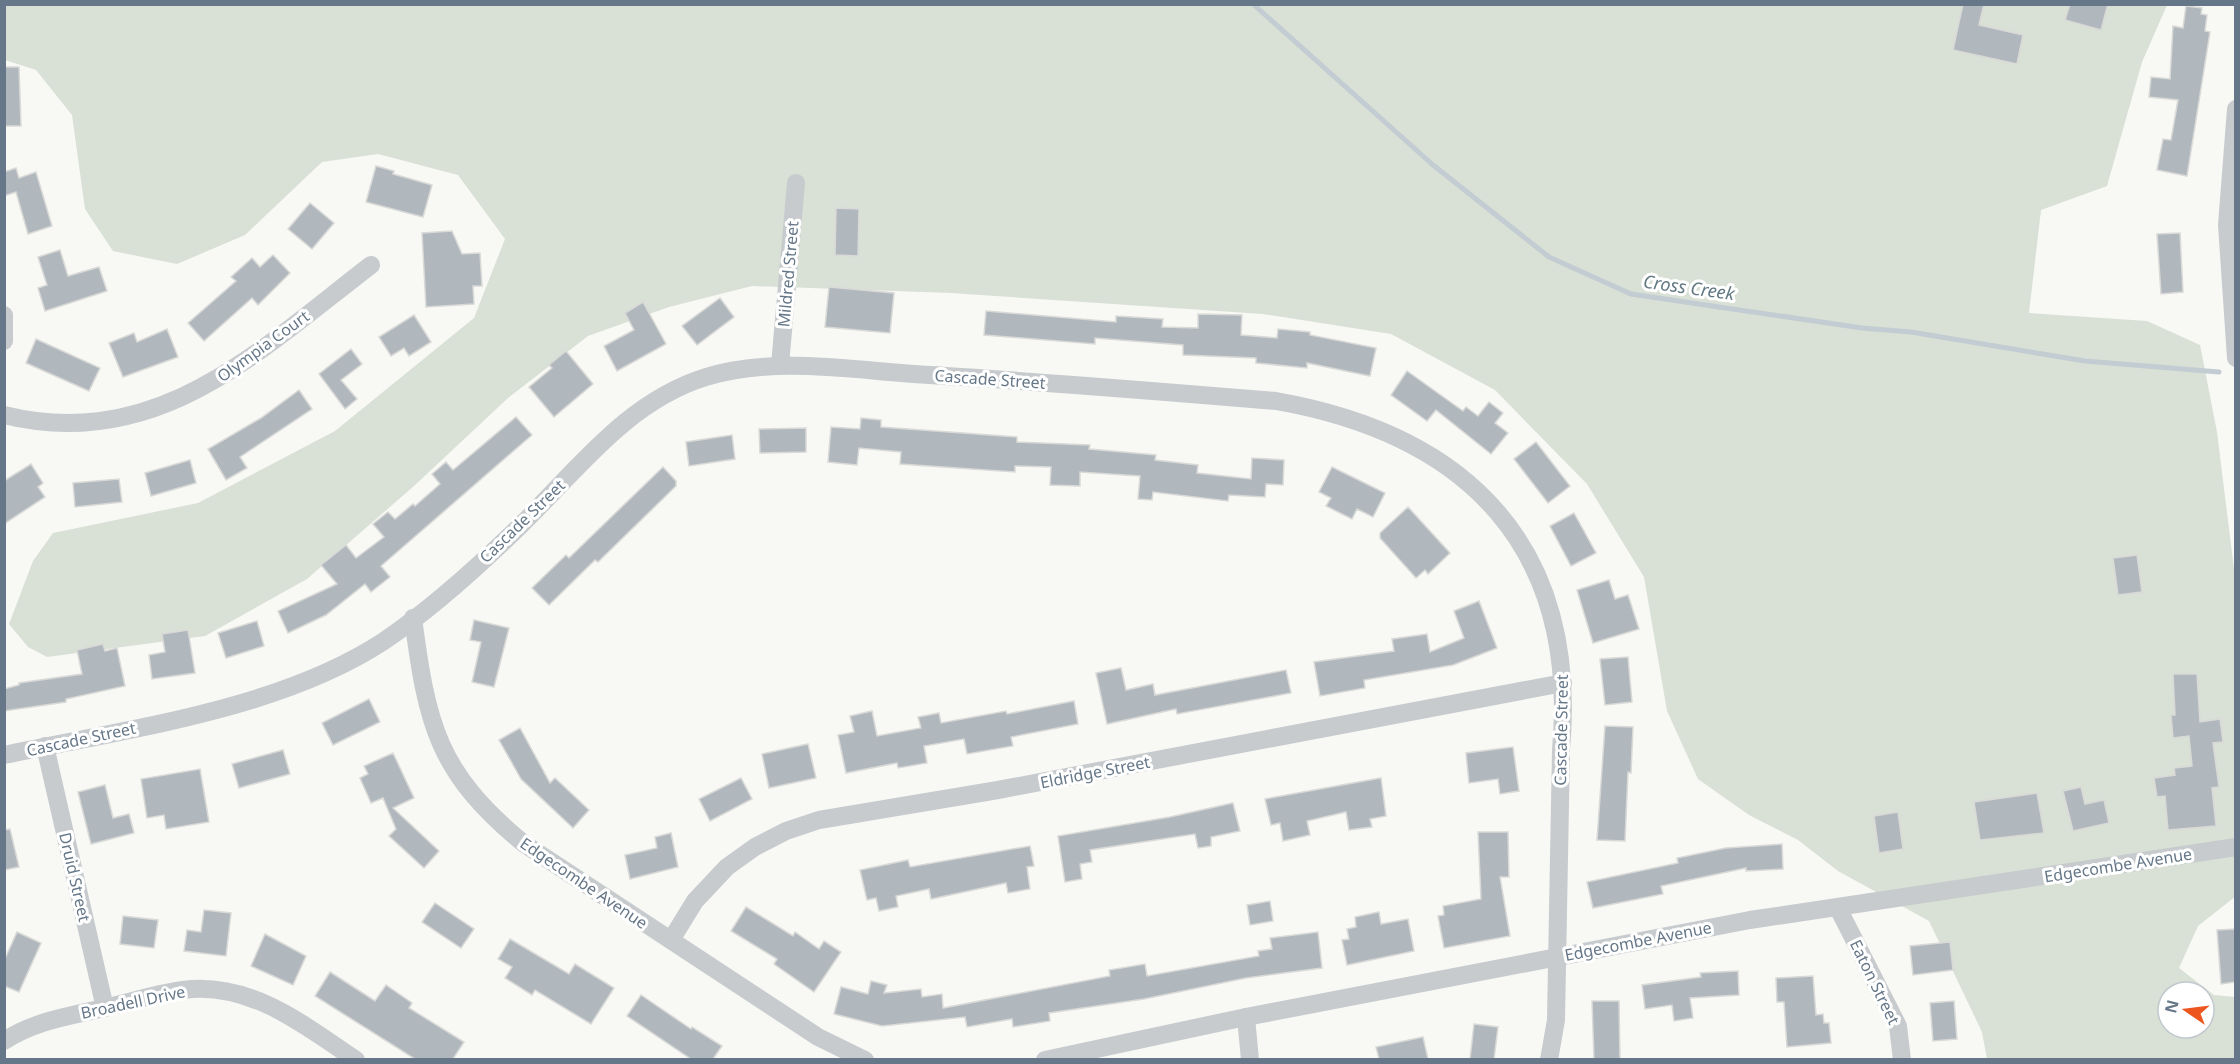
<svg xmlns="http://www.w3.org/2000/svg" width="2240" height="1064" font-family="'Noto Sans',sans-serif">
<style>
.green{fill:#d9e0d5;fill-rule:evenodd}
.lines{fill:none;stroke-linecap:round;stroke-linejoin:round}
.stream{stroke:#c2ccd2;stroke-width:5}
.building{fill:#b0b8be;stroke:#d9d9d7;stroke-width:1.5}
.minor{stroke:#c7cbce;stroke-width:18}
.labels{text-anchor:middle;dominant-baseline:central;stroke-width:6;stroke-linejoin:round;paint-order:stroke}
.street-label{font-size:16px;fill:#657788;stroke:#fff}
.water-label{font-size:18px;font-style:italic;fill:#617883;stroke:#fff}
</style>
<rect width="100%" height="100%" fill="#f8f8f5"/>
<path class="green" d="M7,4L2167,5L2142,62L2107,186L2041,210L2029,313L2147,321L2200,345L2217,432L2235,577L2236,896L2198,926L2179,968L2214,995L2235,997V1059H1987L1982,1032L1929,921L1838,871L1798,840L1749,815L1698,779L1667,711L1644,577L1587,484L1495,390L1391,334L1263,314L951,293L752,286L669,307L588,336L508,398L414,486L307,579L205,636L47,657L28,647L9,624L33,561L53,533L198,503L335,431L474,318L505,239L458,175L378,154L322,162L245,235L177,264L113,251L85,209L72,115L36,70L5,60L4,5ZM2168,992H2204V1028H2168Z"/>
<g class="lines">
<path class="stream" d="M1253,4L1433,165L1549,257L1631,294L1862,328L1911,332L2085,361L2219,372"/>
</g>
<g class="building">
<path d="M1963,4H1984L1979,25L2023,35L2017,64L1953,50Z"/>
<path d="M2070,4H2108L2101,30L2065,20Z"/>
<path d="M2186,6L2202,8L2201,14L2207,15L2205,31L2210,32L2187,176L2157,170L2163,139L2171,140L2178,100L2149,97L2151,77L2170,79L2173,26L2183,28Z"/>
<path d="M4,67H19L21,126H4Z"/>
<path d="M376,166L394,171L393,174L432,185L423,217L366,202Z"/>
<path d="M16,168L19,178L36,172L52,226L28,234L16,192L4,196V172Z"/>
<path d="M310,203L334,223L312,249L288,229Z"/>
<path d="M836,208L859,209L858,256L835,255Z"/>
<path d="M452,231L462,254L480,253L482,286H473L474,304L426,307L422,233Z"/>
<path d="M2180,233L2183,292L2161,294L2157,234Z"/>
<path d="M60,250L68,276L99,267L107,291L45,311L38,288L47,285L38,257Z"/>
<path d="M273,255L290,273L258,305L252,298L204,341L188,323L236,281L231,277L252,258L260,267Z"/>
<path d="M829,287L894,293L890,333L825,327Z"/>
<path d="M720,298L734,317L697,345L682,326Z"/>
<path d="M643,302L666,344L617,371L604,346L634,330L625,313Z"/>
<path d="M986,311L1116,322V316L1163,319L1162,327L1198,328V314L1242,315L1241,335L1277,338L1278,329L1310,332V335L1376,348L1370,376L1307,363V368L1256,363V358L1183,355V345L1095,338V344L984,335Z"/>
<path d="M414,315L431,342L409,356L404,348L391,356L379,337Z"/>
<path d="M167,329L178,357L123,377L109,343L134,333L137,342Z"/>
<path d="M36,339L100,368L89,391L26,363Z"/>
<path d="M351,349L362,364L341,380L357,399L345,409L319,374Z"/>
<path d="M566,351L593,384L554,417L529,387L552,368L549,365Z"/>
<path d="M1407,371L1463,411L1466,407L1478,416L1489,402L1503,413L1495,423L1508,433L1491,454L1436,410L1427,421L1391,395Z"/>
<path d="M299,390L312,409L240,457L247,468L226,480L208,449L261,418Z"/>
<path d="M516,417L532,435L381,566L390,577L371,592L365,584L326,615L288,633L278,611L337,584L321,565L346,545L356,558L384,537L373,524L388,512L395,519L413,504L415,506L440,484L432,474L446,462L453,470Z"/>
<path d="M861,418L881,420V427L1017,437V442L1090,445L1089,449L1156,455L1155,460L1198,465L1197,473L1251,479L1252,458L1284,460L1283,485L1266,484L1265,497L1229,495L1228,501L1153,492L1152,500L1138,499L1140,476L1080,472V486L1050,485L1051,467L1015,466V472L900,464L901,452L859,448L857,465L828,462L831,427L860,429Z"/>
<path d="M806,428V452L760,453L759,429Z"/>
<path d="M732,435L735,459L689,466L686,442Z"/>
<path d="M1536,442L1570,486L1548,503L1514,459Z"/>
<path d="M190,460L196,483L151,496L145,473Z"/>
<path d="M31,464L43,483L38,487L45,497L4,524V481Z"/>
<path d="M663,467L676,481V486L598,562L595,560L549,605L532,588L566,555L569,558Z"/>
<path d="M1332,467L1385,493L1373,517L1357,509L1352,519L1326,506L1331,498L1319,492Z"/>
<path d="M119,479L122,502L75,507L73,483Z"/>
<path d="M1408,507L1450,553L1428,574L1425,570L1416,578L1380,538V533Z"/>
<path d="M1574,513L1596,553L1571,566L1550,526Z"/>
<path d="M2137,555L2142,592L2118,595L2113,558Z"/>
<path d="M1609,580L1615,599L1628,595L1639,629L1593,643L1577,590Z"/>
<path d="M1479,601L1497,648L1453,665L1364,680L1365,688L1320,696L1314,662L1394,651L1392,639L1427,634L1430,652L1464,638L1454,611Z"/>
<path d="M474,620L509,628L494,687L472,682L481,642L470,640Z"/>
<path d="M257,621L264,646L226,658L218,633Z"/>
<path d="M188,630L195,673L152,679L149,655L165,652L162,634Z"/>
<path d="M103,644L105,651L117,648L125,686L66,699V702L4,711V689L19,685V683L82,674L77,650Z"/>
<path d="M1628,657L1632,702L1605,705L1600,659Z"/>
<path d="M1121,668L1126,690L1153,684L1155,695L1286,670L1291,693L1177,714L1176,709L1107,724L1096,673Z"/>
<path d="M2173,674H2197L2200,722L2220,719L2223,742L2213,743L2219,787L2212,788L2216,826L2168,830L2165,796L2157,797L2154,778L2175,775L2174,768L2192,766L2189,736L2173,738L2171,715H2175Z"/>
<path d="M369,699L380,722L333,745L322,723Z"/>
<path d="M1074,701L1078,724L1011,737L1013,746L967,754L964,739L924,746L927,763L898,768L897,763L846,773L838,735L854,732L850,716L872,711L877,736L921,728L918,717L939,713L941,723L1006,711L1007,714Z"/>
<path d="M1605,726L1633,727L1631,773L1628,772L1625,841L1597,840Z"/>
<path d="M520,728L550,783L555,778L589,810L573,828L521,779L499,740Z"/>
<path d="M808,744L816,778L769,788L762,754Z"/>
<path d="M1513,747L1519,791L1500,794L1498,779L1469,783L1466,753Z"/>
<path d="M283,750L290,774L239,788L232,764Z"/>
<path d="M393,753L414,798L393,808L439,851L424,868L389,836L396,829L383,798L371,803L360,778L368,774L364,766Z"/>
<path d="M200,769L209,822L166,829L164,815L147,818L141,779Z"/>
<path d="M741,778L752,799L710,821L699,799Z"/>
<path d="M1381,778L1386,816L1370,819L1372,827L1349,830L1346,812L1307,821L1310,835L1283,841L1280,823L1271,825L1265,799Z"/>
<path d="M105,785L113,818L129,814L134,833L91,844L78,792Z"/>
<path d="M2081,787L2085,804L2104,800L2109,823L2073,831L2063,791Z"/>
<path d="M2037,793L2044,833L1980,840L1974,802Z"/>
<path d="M1233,803L1240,831L1211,837V846L1198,848L1195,834L1090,850L1092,862L1080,864L1082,879L1065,882L1058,836L1170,817Z"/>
<path d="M1898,812L1903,849L1879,853L1874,816Z"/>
<path d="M10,829L19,867L4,870V830Z"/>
<path d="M1478,832H1508L1509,877H1500L1510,936L1444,948L1438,916L1444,915L1443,906L1481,899Z"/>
<path d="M671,833L678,867L630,879L625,855L657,848L655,837Z"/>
<path d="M1782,844L1783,869L1746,871V868L1661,886L1663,894L1593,908L1587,882L1678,863L1677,858L1726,848Z"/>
<path d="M1030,846L1034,866L1027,867L1030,889L1008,893L1006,883L931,899L929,889L896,896L898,907L879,911L876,898L867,900L860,870L908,860L910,867Z"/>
<path d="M1270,901L1273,921L1250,925L1247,905Z"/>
<path d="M435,903L474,929L461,948L422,922Z"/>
<path d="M746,907L793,936L795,932L819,949L824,941L841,952L814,992L774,964L777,959L731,931Z"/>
<path d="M204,910L231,913L226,956L184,951L187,930L201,932Z"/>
<path d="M1379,912L1381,924L1408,919L1414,951L1347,965L1342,940L1349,939L1347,929L1356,927L1355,917Z"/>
<path d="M123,916L158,920L154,948L120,944Z"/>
<path d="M2235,929V982L2221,984L2217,930Z"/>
<path d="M17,932L41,943L19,992L4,986V961Z"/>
<path d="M1318,932L1322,968L1246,978L1144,999L1049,1013L1050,1021L1013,1027L1012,1019L967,1027L965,1017L882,1026L834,1014L841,987L868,994L871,981L887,985L884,993L921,989L922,997L942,994L943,1008L1110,976L1109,970L1145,964L1147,976L1259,956L1258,951L1272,949L1270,938Z"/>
<path d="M265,934L306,956L293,985L251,966Z"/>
<path d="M510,939L569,974L575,964L614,988L591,1024L535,990L532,995L505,978L512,967L498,959Z"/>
<path d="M1950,942L1953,970L1913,975L1910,946Z"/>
<path d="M1738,971L1739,995L1690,998L1693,1018L1674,1021L1672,1005L1645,1009L1642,985L1701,977L1700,973Z"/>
<path d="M330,972L375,1001L386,985L412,1003L409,1008L464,1042L453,1059H415L315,996Z"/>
<path d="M1813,976L1816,1015L1823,1014L1824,1023H1829L1831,1043L1787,1047L1784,1002H1777L1776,978Z"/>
<path d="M641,995L691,1029L692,1027L722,1046L713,1059H691L627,1016Z"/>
<path d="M1592,1001H1619L1620,1059H1594Z"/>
<path d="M1954,1001L1957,1039L1933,1041L1930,1003Z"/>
<path d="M1474,1024L1498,1027L1494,1059H1470Z"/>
<path d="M1423,1037L1428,1059H1379L1376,1047Z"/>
</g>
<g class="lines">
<g class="minor">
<path d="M2236,109L2227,225L2236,358"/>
<path d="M4,315V341"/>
<path d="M780,365L796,183"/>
<path d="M4,415C157,453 260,350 371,265"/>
<path d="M413,618C427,724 437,772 523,843L818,1037L865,1060"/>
<path d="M45,746L105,1008"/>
<path d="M4,755C126,729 279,710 384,641C433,608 480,565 522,524C578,469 628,401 706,377C773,357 845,369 914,374C1035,381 1155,391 1276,401C1469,435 1579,548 1561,750L1556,1020L1549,1060"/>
<path d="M1838,908L1898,1026L1902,1060"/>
<path d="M671,940L695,901L727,867L755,847L786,831L819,820L998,790L1563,683"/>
<path d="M1246,1017L1250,1060"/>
<path d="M4,1041C36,1020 71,1016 108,1007C135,1001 164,991 192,989C255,985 307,1027 356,1060"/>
<path d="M1045,1060L1246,1017L1750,920L2236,847"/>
</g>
</g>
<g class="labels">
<g class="street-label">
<text transform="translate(788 274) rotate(-85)">Mildred Street</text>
<text transform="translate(263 346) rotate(-36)">Olympia Court</text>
<text transform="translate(990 379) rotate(4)">Cascade Street</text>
<text transform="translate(522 521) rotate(-44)">Cascade Street</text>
<text transform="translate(1561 730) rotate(-89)">Cascade Street</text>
<text transform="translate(81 739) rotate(-12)">Cascade Street</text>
<text transform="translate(1095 772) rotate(-11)">Eldridge Street</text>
<text transform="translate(2118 865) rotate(-9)">Edgecombe Avenue</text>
<text transform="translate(75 877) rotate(77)">Druid Street</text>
<text transform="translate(584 883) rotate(34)">Edgecombe Avenue</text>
<text transform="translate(1638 941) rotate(-11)">Edgecombe Avenue</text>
<text transform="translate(1875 982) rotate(64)">Eaton Street</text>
<text transform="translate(133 1002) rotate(-12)">Broadell Drive</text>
</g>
<g class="water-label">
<text transform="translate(1689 287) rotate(8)">Cross Creek</text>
</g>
</g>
<rect width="2240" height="1064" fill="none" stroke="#657788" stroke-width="12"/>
<g transform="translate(2186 1010) rotate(284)"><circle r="28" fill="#ffffff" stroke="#c1c9cf" stroke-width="1.5"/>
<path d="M0-4.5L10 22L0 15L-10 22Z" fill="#ed571f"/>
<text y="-9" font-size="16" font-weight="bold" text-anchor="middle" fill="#657788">N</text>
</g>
</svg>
